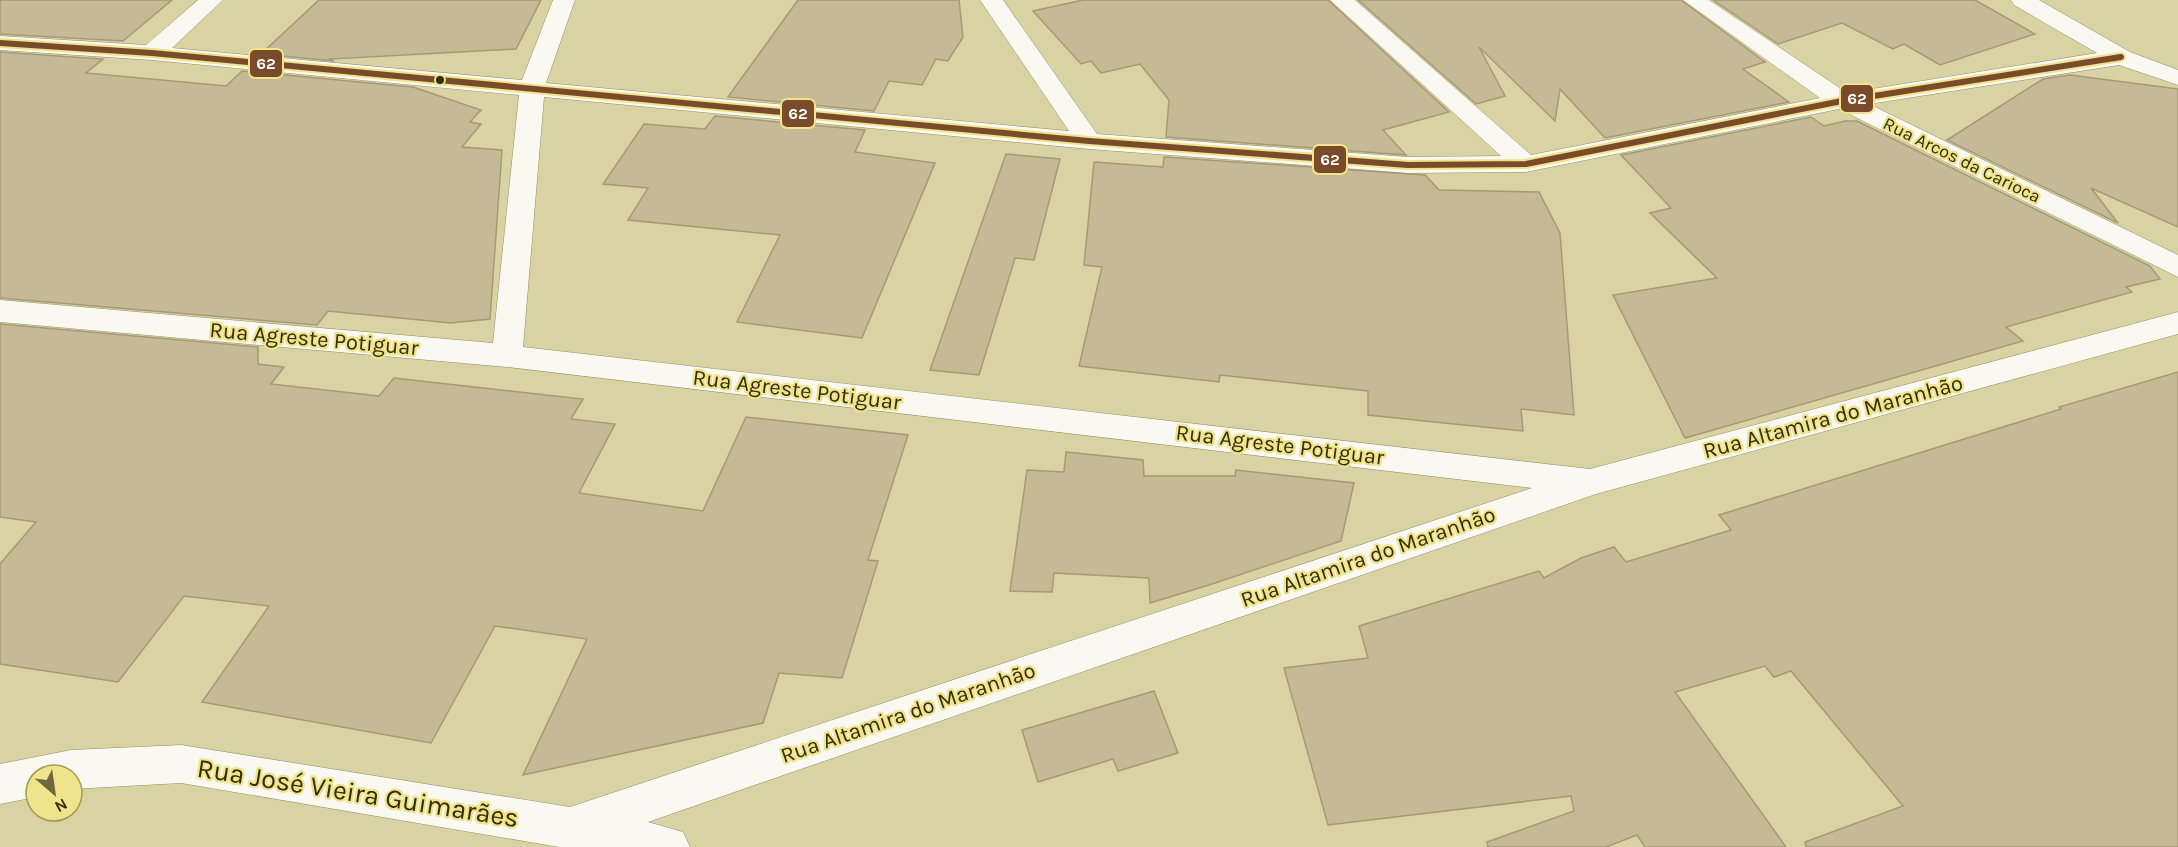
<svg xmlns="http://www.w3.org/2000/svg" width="2178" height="847" font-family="Karla,sans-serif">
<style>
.building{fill:#c5ba95;stroke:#a59a75;stroke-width:1.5}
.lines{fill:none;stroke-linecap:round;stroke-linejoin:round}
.street-casing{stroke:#958f67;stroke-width:1}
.street{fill:#f9f8f1;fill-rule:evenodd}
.bus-1-casing{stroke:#efe38c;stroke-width:10}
.bus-1{stroke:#7a4b2a;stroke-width:6}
.bus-dot{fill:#342f09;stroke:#efe38c;stroke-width:2}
.labels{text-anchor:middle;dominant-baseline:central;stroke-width:4.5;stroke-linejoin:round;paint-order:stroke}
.far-street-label{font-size:18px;fill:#342f09;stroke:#efe38c}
.street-label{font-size:22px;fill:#342f09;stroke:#efe38c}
.near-street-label{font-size:27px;fill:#342f09;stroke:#efe38c}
.line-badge{stroke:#efe38c;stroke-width:2}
.badge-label{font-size:16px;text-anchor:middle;font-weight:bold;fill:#fff}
</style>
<rect width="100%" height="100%" fill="#d9d2a2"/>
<g class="building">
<path d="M0,0H172L123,41L0,34Z"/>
<path d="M319,0H541L516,49L330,59L334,61L261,54Z"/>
<path d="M798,0H959L963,37L948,61L936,59L922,85L889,81L874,111L728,97Z"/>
<path d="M1083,0H1328L1449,112L1383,130L1406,155L1166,137L1169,100L1140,64L1101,73L1091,61L1081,64L1033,11Z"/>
<path d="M1358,0H1681L1765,62L1743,69L1789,102L1605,138L1560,89L1555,121L1479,47L1505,96L1476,104Z"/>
<path d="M1713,0H1975L2035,34L1940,65L1904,44L1893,49L1842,23L1778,44Z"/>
<path d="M0,52L103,59L86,73L226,86L242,71L413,87L481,110L470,122L481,124L462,147L502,150L490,319L451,323L328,311L317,325L0,298Z"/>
<path d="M2070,75L2178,89V227L2091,188L2118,223L1947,140L2043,79Z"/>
<path d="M715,116L865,130L855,152L935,163L862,338L737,322L780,235L628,220L648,188L603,184L644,124L705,129Z"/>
<path d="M1811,117L1824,126L1845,121H1857L2150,266L2160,279L2126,287L2132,292L2006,327L2023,341L1685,438L1613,295L1717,278L1650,213L1671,208L1621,155Z"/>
<path d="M1006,154L1060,159L1034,260L1015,258L979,375L930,370Z"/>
<path d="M1164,157L1425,175L1439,190L1539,192L1560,233L1574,415L1521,409L1523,431L1444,423L1368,415V391L1220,375L1219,382L1079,366L1102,267L1084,265L1094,162L1163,167Z"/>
<path d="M0,324L258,347V364L284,367L271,384L379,396L394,378L583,399L571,419L615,424L579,493L703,511L746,417L908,435L868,560L878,561L842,678L779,673L763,723L523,775L587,639L495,626L431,743L202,702L269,606L184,596L118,682L0,664V564L36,522L0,517Z"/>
<path d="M2178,372V847H1806L1805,842L1903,806L1791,671L1774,677L1765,666L1675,692L1786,847H1645L1637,835L1606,847H1488L1487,842L1574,811L1571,796L1328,825L1284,668L1368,658L1359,626L1539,571L1544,578L1581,558L1614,547L1626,562L1731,530L1719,515L2061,409L2059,407Z"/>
<path d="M1066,452L1143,460L1144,476H1235L1236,470L1354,483L1341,541L1209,585L1150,603L1149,578L1054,573L1052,592L1010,591L1027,470L1064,472Z"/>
<path d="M1154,691L1178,753L1118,771L1113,759L1038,782L1022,730Z"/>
</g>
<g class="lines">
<g class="street-casing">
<path id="street" d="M198,0H223L172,48L522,80L553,0H575L546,83L1069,131L980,0H1003L1097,134L1408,157L1501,156L1330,0H1355L1531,155L1820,98L1683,0H1709L1847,93L2097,53L2014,5L2011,0H2039L2130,52L2178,70V85L2119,65L1869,104L2178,255V277L1839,109L1526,172L1408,173L1089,149L544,97L523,347L1590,469L2178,312V334L1596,494L648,822L683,832L690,847H559L181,783L72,789V775H36V797L0,804V764L71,750L181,745L570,807L1532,488L507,367L0,322V300L493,343L519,95L152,60L0,50V36L146,45Z"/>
</g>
<use href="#street" class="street"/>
<g class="bus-1-casing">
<path id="bus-1" d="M0,43L152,53L1089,141L1408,165L1526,164L1842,101L2121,57"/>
</g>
<use href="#bus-1" class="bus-1"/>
</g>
<circle class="bus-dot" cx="440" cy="80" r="5"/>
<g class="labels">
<g class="far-street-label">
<text transform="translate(1962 160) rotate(26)">Rua Arcos da Carioca</text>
</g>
<g class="street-label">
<text transform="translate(314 339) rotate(5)">Rua Agreste Potiguar</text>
<text transform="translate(797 390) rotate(7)">Rua Agreste Potiguar</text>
<text transform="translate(1833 417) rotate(-15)">Rua Altamira do Maranhão</text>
<text transform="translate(1280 445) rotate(7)">Rua Agreste Potiguar</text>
<text transform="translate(1368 557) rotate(-19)">Rua Altamira do Maranhão</text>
<text transform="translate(908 713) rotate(-19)">Rua Altamira do Maranhão</text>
</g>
<g class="near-street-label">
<text transform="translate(358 793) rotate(9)">Rua José Vieira Guimarães</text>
</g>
</g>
<g class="line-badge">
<rect x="249" y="49" width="34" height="29" rx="6" fill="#7a4b2a"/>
<rect x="1840" y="84" width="34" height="29" rx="6" fill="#7a4b2a"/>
<rect x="781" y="99" width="34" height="29" rx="6" fill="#7a4b2a"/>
<rect x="1313" y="145" width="34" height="29" rx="6" fill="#7a4b2a"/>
</g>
<g class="badge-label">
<text x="266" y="69">62</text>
<text x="1857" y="104">62</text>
<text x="798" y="119">62</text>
<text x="1330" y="165">62</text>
</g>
<g transform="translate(54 793) rotate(151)"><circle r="28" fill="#efe38c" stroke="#a49b58" stroke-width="1.5"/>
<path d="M0-4.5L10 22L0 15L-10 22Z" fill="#6e683f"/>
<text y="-9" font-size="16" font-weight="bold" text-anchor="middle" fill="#342f09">N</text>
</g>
</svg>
